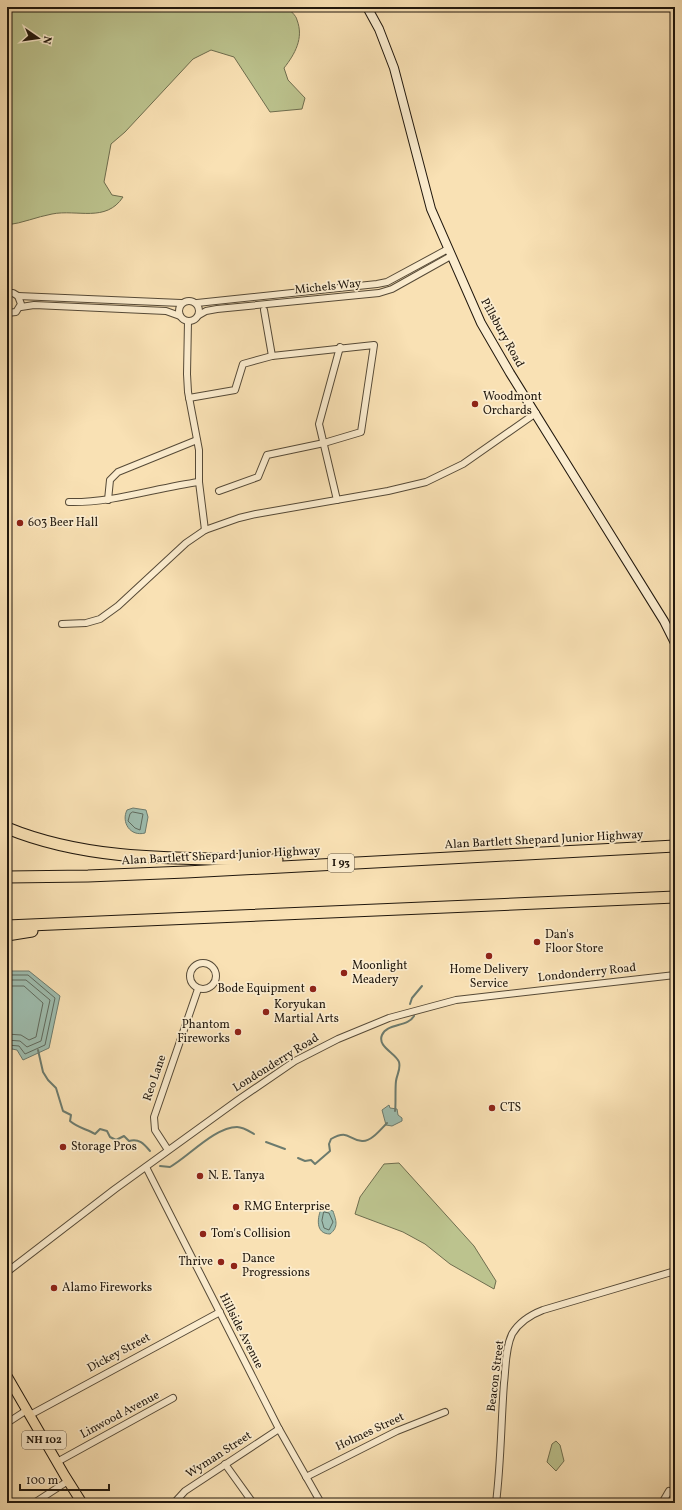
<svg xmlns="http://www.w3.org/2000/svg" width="682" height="1510" font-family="Vollkorn,serif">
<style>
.green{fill:#bcc38e;stroke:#6e6d4e}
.water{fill:#9ebdaf;stroke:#6c7b6e}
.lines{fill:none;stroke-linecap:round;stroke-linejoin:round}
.shore{stroke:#5f6a5e;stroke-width:1}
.stream{stroke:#6c7b6e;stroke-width:2}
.street-casing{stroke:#564a37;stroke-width:8}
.secondary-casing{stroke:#20170d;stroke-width:10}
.primary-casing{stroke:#20170d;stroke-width:11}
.highway-casing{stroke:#20170d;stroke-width:13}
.street{stroke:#fbecce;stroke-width:6}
.secondary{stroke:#fbecce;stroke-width:8}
.primary{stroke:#f9e1b4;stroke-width:9}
.highway{stroke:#f9e1b4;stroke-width:11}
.poi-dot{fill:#8f2418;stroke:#fbecce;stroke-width:1.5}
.labels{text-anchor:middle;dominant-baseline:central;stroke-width:3.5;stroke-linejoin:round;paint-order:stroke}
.shield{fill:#fbecce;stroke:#625747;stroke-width:1}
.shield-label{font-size:11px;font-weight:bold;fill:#20170d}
.street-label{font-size:12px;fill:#20170d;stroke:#fbecce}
.poi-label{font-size:12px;fill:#20170d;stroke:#fbecce;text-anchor:start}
</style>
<rect width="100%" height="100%" fill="#f9e1b4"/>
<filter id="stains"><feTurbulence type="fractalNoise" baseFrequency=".005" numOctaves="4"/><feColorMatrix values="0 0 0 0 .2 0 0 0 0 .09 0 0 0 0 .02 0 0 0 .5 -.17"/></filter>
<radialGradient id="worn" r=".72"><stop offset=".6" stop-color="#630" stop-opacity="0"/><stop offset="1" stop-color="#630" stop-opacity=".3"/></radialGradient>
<g class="green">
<path d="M7,7H287C290,11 296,15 297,20C304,38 295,54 284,68L288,80L305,98L302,109L270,112L234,57L211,50L193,59L125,132L111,144L104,182L112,195L123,197C106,223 77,209 52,214C36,217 23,223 7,225Z"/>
<path d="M399,1163L474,1246L496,1281L494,1289L450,1264L425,1244L403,1232L355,1214L360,1197L384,1164Z"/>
<path d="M556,1441L560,1445L564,1461L556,1471L547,1462L552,1444Z"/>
</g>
<g class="water">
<path d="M133,808L146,810L148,817L145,833C130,837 121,822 127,810Z"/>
<path d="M7,971H29L60,996L49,1048L23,1060L17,1050L7,1048Z"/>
<path d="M389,1105L390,1108L397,1109L398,1115L402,1118V1121L392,1126L386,1125L382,1110Z"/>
<path d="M322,1207L333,1211C336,1220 339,1227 330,1234C315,1234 317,1217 322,1207Z"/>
</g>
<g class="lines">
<g class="shore">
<path d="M133,812L143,814L140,830L135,828L128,821L130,814Z"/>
<path d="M7,975H28L55,998L45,1045L25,1054L19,1046L7,1045"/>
<path d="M7,980H26L50,1000L41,1041L27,1047L20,1041L7,1040"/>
<path d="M7,986H24L43,1003L36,1037L29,1040L21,1035L7,1034"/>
<path d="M324,1212L329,1213L333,1222L329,1230L324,1228L322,1221Z"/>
</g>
<g class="stream">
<path d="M410,1004L412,998L422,986"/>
<path d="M38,1050L43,1072L48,1080L56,1088L63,1111L71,1115L70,1121C78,1128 87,1129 95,1134L100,1129L107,1131L110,1137L116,1140L124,1136L129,1141C139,1138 144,1144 150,1151"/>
<path d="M395,1111C396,1108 395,1088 396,1081C397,1074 401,1069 399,1062C396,1053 377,1047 382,1035C387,1023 408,1027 414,1016"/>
<path d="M266,1142L285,1149"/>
<path d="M298,1158L305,1161L311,1160L315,1164L330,1151L329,1144L331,1139C349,1129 348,1140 362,1141C371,1142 381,1129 387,1123"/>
<path d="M160,1166L170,1167C188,1157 215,1127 237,1127C243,1127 249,1131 254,1134"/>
</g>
<g class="street-casing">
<g id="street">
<path d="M7,294L13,293L18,296L21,304L16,312L7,313"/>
<path d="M18,296L181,303"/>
<circle cx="189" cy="311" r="10"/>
<path d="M197,303L377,284L387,282L448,249"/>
<path d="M21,307L34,305L166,311L180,316"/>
<path d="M264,310L272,356"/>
<path d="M199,315L206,311L217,309L379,293L392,289L451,256"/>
<path d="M188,321L187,374L188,392L199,450V482L205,530"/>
<path d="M189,398L235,390L243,364L272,356L374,345L361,432L324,443L267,455L258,477L219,491"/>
<path d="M108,500L110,480L118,472L197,440"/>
<path d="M337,500L319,424L340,347"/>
<path d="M69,502C113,503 155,488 199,482"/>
<path d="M62,624L86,623L100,619L118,606L186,543L205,530L239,518L256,514L388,491L426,482L463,464L536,413"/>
<circle cx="203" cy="976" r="13"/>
<path d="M168,1150L155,1130L154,1117L198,989"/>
<path d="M146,1167L279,1429L321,1503"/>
<path d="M7,1272L115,1189L238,1100L295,1061L338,1039L389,1018L456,1000L675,975"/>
<path d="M30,1415L220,1312"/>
<path d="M7,1423L27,1410"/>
<path d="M57,1462L173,1398"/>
<path d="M225,1464L253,1503"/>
<path d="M306,1477L397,1431L445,1412"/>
<path d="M34,1503L68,1481"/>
<path d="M174,1503L185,1491L279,1429"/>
<path d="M496,1503C501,1463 501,1423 504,1383C506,1367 505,1349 512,1334C519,1322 530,1315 543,1310L675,1271"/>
<path d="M662,1503L669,1491"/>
</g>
</g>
<g class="secondary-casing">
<path id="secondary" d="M367,7L379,29L394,68L431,209L481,323L510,373L664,621L675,643"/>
</g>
<g class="primary-casing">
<path id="primary" d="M7,1376L65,1476L82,1503"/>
</g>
<g class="highway-casing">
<g id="highway">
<path d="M7,828C92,863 187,858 277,860"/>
<path d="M7,877L88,876L186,872L675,846"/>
<path d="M7,926L675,897"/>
<path d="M7,935L32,931"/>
</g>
</g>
<use href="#street" class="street"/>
<use href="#secondary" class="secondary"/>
<use href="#primary" class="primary"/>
<use href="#highway" class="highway"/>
</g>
<g class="poi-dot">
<circle cx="475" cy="404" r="4"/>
<circle cx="20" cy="523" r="4"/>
<circle cx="537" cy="942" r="4"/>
<circle cx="489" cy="956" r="4"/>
<circle cx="344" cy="973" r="4"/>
<circle cx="313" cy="989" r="4"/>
<circle cx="266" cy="1012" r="4"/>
<circle cx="238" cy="1032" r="4"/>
<circle cx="492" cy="1108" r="4"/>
<circle cx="63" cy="1147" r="4"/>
<circle cx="200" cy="1176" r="4"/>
<circle cx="236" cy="1207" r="4"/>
<circle cx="203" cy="1234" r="4"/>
<circle cx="221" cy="1262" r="4"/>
<circle cx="234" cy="1266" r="4"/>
<circle cx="54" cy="1288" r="4"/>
</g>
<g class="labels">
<g class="shield">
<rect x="328" y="854" width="26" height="18" rx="3"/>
<rect x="22" y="1431" width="44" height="18" rx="3"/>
</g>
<g class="shield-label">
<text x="341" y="863">I 93</text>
<text x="44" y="1440">NH 102</text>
</g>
<g class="street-label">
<text transform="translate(328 287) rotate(-6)">Michels Way</text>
<text transform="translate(502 333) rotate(61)">Pillsbury Road</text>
<text transform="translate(544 840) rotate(-3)">Alan Bartlett Shepard Junior Highway</text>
<text transform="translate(221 856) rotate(-3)">Alan Bartlett Shepard Junior Highway</text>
<text transform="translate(587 973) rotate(-6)">Londonderry Road</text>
<text transform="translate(276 1063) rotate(-32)">Londonderry Road</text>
<text transform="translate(155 1078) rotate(-71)">Reo Lane</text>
<text transform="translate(241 1331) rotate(63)">Hillside Avenue</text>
<text transform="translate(119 1353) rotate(-28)">Dickey Street</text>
<text transform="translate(496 1376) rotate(-83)">Beacon Street</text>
<text transform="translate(120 1415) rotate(-28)">Linwood Avenue</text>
<text transform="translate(370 1432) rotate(-25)">Holmes Street</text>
<text transform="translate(219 1455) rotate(-33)">Wyman Street</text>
</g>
<g class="poi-label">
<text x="483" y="397">Woodmont<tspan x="483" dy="14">Orchards</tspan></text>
<text x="28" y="523">603 Beer Hall</text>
<text x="545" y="935">Dan's<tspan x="545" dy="14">Floor Store</tspan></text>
<text x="352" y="966">Moonlight<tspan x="352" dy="14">Meadery</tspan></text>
<text x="489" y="970" text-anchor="middle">Home Delivery<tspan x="489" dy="14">Service</tspan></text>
<text x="305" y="989" text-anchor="end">Bode Equipment</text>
<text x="274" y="1005">Koryukan<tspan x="274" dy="14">Martial Arts</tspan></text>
<text x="230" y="1025" text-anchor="end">Phantom<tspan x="230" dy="14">Fireworks</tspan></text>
<text x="500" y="1108">CTS</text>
<text x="71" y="1147">Storage Pros</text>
<text x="208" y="1176">N. E. Tanya</text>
<text x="244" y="1207">RMG Enterprise</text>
<text x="211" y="1234">Tom's Collision</text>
<text x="242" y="1259">Dance<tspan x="242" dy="14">Progressions</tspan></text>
<text x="213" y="1262" text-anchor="end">Thrive</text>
<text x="62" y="1288">Alamo Fireworks</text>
</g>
</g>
<rect width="682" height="1510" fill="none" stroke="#f9e1b4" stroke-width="24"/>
<rect x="8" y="8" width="666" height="1494" fill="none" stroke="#20170d" stroke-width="2"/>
<rect x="12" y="12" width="658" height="1486" fill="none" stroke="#20170d"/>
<g transform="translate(38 38) rotate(103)" stroke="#fbecce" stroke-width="3" paint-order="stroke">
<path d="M0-3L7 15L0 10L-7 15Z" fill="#20170d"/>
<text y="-6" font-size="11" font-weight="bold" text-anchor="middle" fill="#20170d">N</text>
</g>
<path d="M20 1484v6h89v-6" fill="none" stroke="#20170d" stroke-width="2"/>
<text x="26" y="1484" font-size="12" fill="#20170d" stroke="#fbecce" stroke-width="3" paint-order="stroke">100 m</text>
<rect width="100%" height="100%" filter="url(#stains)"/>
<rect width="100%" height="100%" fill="url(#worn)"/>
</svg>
